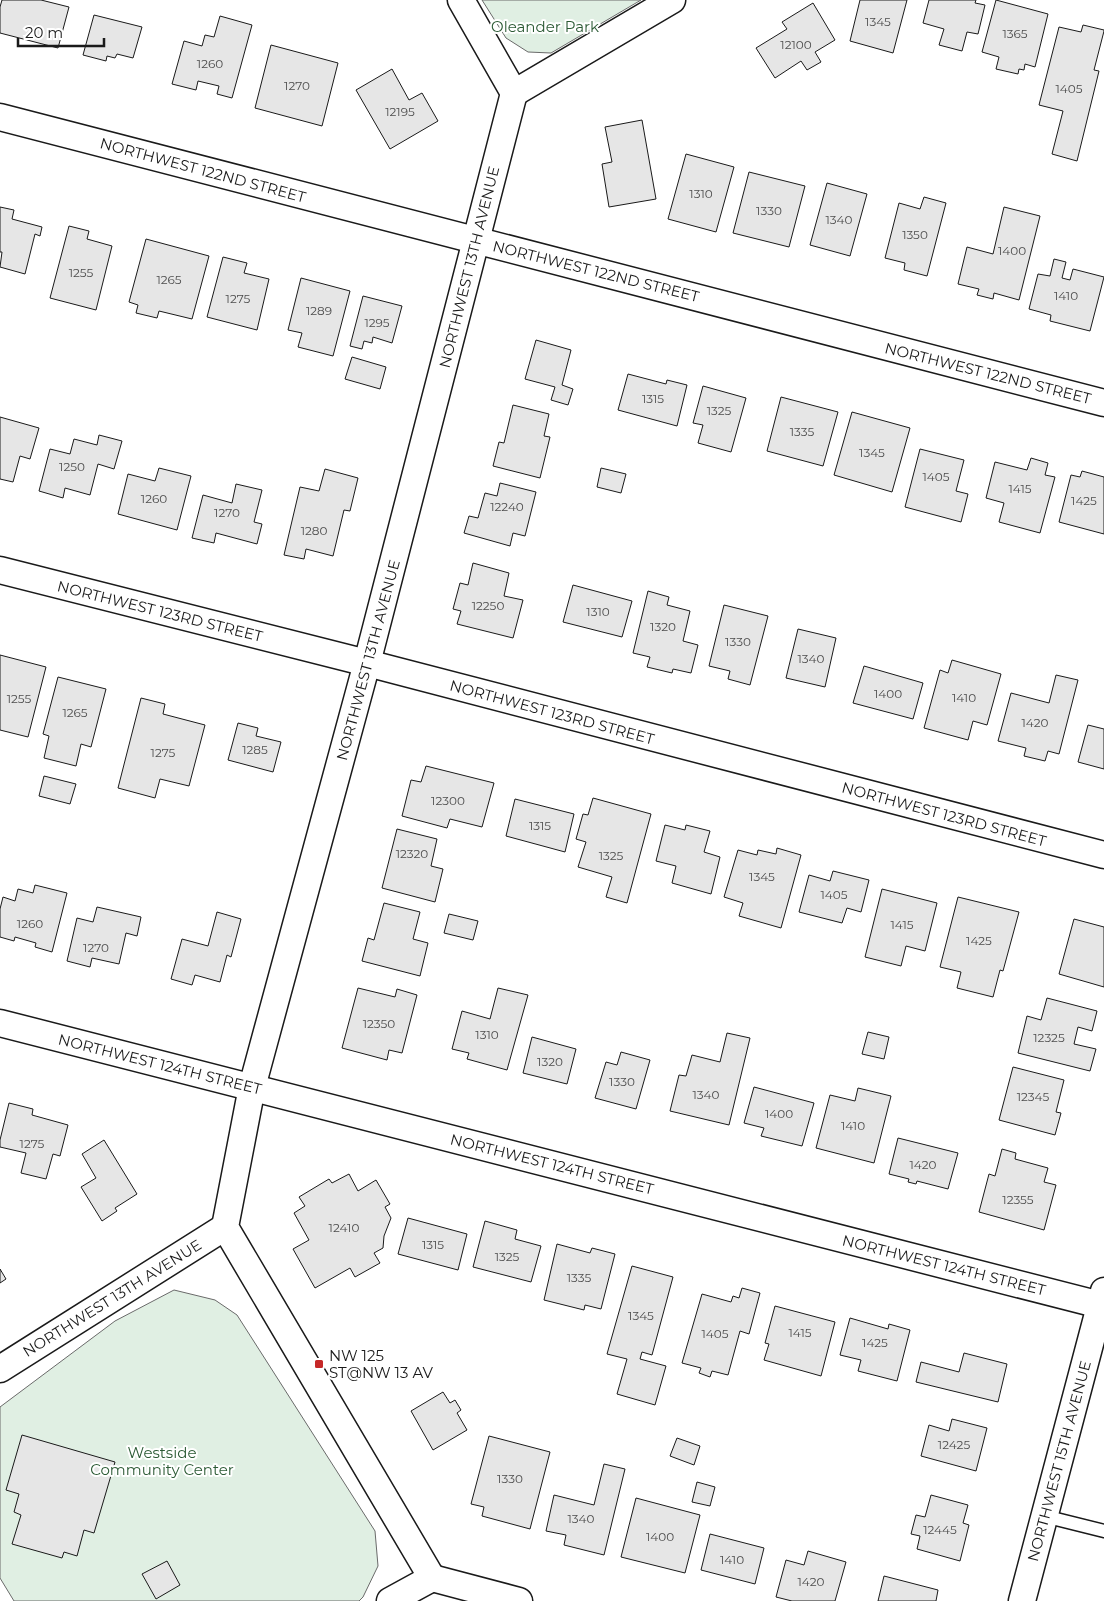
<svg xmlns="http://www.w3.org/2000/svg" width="1104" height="1601" font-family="Montserrat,sans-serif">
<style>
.green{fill:#e0efe3;stroke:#6a6a6a}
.building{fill:#e6e6e6;stroke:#1a1a1a}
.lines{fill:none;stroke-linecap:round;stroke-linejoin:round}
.lane-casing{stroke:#1a1a1a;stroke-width:15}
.street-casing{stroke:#1a1a1a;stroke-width:29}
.lane{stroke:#fff;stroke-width:12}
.street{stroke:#fff;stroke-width:26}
.poi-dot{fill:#c62828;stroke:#fff;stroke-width:2}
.labels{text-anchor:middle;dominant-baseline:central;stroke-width:4;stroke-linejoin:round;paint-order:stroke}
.number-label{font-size:12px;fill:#4d4d4d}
.park-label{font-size:15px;fill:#2b5a34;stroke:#fff}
.street-label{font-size:15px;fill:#1a1a1a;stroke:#fff}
.poi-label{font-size:15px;fill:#1a1a1a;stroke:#fff;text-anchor:start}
</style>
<rect width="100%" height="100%" fill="#fff"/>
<g class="green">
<path d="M482,0H641L551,53L528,52L506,38Z"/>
<path d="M174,1290L215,1300L237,1315L375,1531L378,1566L363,1597L359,1601H14L0,1578V1407L115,1321Z"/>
</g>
<g class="building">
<path d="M2,0H41L69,7L58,48L0,33V7Z"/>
<path d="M860,0H907L893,53L850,41Z"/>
<path d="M929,0H976L975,3L985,5L978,34L967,32L962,51L939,45L944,29L923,23Z"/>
<path d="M996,0L1048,14L1035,67L1025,64L1024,70L1019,69L1018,74L996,69L999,57L982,52Z"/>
<path d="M813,3L835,40L815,52L821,62L807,70L801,61L775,78L756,48L787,29L782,22Z"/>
<path d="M94,15L142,27L133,58L117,54L115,58L107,56L106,61L83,55Z"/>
<path d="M220,16L252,25L232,98L217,94L219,86L198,81L196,90L172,84L184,41L202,46L205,35L214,37Z"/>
<path d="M1083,25L1104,30V31L1094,70L1099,71L1077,161L1052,154L1063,111L1039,105L1059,27L1081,32Z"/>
<path d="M271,45L338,63L322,126L255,108Z"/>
<path d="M392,69L409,100L422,93L438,121L390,149L356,90Z"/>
<path d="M642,120L656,199L609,207L602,164L612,162L605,127Z"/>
<path d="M686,154L734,167L716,232L668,219Z"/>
<path d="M749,172L805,186L789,247L733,233Z"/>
<path d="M827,183L867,194L850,256L810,245Z"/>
<path d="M924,197L946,203L927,276L904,270L905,263L885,258L899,203L920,209Z"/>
<path d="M0,207L14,210L12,219L42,227L40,236L35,234L25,274L0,267L2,252H0Z"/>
<path d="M1004,207L1040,216L1019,300L994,293L993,299L977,295L979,289L958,284L967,247L993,254Z"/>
<path d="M69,226L89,231L87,239L112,246L96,310L50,298Z"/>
<path d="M146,239L209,256L192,319L159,311L157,318L136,313L138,305L129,302Z"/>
<path d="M223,257L247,263L244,273L269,279L257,330L207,317Z"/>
<path d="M1054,259L1066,262L1062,278L1070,280L1073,269L1104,277L1090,331L1050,321L1051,315L1029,309L1038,274L1050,276Z"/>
<path d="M301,278L350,291L333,356L298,347L302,333L288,330Z"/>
<path d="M363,296L402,306L392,343L373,337L372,343L364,341L362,349L350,346Z"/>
<path d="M536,340L571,350L562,385L573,389L568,405L551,400L555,387L525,379Z"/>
<path d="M352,357L386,367L380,389L345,379Z"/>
<path d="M628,374L666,384L667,380L687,385L677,426L618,410Z"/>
<path d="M703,386L746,398L731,452L698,443L703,425L693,423Z"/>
<path d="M781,397L838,412L823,466L767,451Z"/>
<path d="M513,405L549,414L544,436L550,437L540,478L493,466L499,442L504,443Z"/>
<path d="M852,412L910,428L892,492L834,475Z"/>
<path d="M0,417L39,428L30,459L20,456L13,482L0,479Z"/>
<path d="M99,435L122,441L114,469L98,464L90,495L65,488L63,498L39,491L50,449L70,454L74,439L97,445Z"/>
<path d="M920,449L964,460L956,491L968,494L961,522L905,507Z"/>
<path d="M1031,458L1048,463L1045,475L1055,477L1040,533L999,522L1004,503L986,498L995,462L1027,470Z"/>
<path d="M159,468L191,476L177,530L118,514L128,474L155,481Z"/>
<path d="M601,468L626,474L621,493L597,487Z"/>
<path d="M325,469L358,478L350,511L344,510L333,556L306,549L304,559L284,555L300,487L319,491Z"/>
<path d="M1082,471L1104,477V534L1059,522L1071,475L1080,477Z"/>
<path d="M500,483L536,492L525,536L513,533L510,546L464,533L469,516L478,518L485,493L497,496Z"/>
<path d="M236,484L262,490L254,522L262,524L257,544L216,533L214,543L192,538L203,495L232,503Z"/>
<path d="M473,563L509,573L504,596L523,600L513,638L457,624L461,611L453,609L460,583L468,585Z"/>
<path d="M573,585L632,601L622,637L563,622Z"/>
<path d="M648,591L669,597L667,605L690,611L683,641L698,645L691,673L673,669L672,673L647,667L650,657L633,653Z"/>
<path d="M724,605L768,616L750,685L728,679L730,671L709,666Z"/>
<path d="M798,629L836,638L825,687L786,678Z"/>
<path d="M0,655L46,667L28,737L0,730Z"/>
<path d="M952,660L1001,674L987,725L973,721L968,740L924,728L940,670L948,673Z"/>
<path d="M864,666L923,683L913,719L853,703Z"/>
<path d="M1056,675L1078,680L1059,754L1048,751L1045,761L1024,756L1026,748L998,741L1011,693L1049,703Z"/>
<path d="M58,677L106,689L91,747L81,744L76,766L44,758L49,736L43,734Z"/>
<path d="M141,698L165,704L163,714L205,725L189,786L160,779L155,798L118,788Z"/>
<path d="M238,723L258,728L256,736L281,742L273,772L228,760Z"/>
<path d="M1088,725L1104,729V769L1078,762Z"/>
<path d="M426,766L494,783L482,827L450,819L447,828L402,816L411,780L421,782Z"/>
<path d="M44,776L76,784L70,804L39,796Z"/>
<path d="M593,798L651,814L627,903L606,897L612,877L578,867L586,842L576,839L583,814L588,815Z"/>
<path d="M515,799L574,814L565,852L506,836Z"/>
<path d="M665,825L685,830L686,825L710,831L704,852L720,857L711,894L672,883L676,866L656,861Z"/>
<path d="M397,829L437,839L431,866L443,869L435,902L382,888Z"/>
<path d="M777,848L801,855L781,928L739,916L743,903L724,897L738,850L757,855L758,850L776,854Z"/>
<path d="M833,871L869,880L861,912L847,908L842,923L799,912L809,875L830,881Z"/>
<path d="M35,885L67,893L52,952L35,947L36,943L15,937L14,941L0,937V909L3,897L15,901L18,889L33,893Z"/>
<path d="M882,889L937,903L925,951L906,946L901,966L865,957Z"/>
<path d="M958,897L1019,912L1003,971L1000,970L993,997L957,988L961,972L940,967Z"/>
<path d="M384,903L420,912L413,939L428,943L420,976L362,961L368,938L374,940Z"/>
<path d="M97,907L141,917L137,936L126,933L119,964L92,958L90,967L67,961L77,918L93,922Z"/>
<path d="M217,912L241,919L231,957L227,955L220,982L195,975L192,985L171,979L182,939L208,946Z"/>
<path d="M449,914L478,921L473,940L444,933Z"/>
<path d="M1074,919L1104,927V987L1059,974Z"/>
<path d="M358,988L395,997L397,989L417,995L402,1053L389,1050L387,1060L342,1048Z"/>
<path d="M498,988L528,995L507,1070L467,1059L469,1053L452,1049L462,1011L490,1019Z"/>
<path d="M1047,998L1097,1011L1092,1031L1078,1027L1074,1044L1096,1049L1090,1071L1018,1053L1027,1016L1041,1020Z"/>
<path d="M868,1032L889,1037L884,1059L862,1054Z"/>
<path d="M727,1033L750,1038L729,1125L670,1111L679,1075L686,1076L692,1055L720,1062Z"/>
<path d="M532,1037L576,1049L567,1084L523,1073Z"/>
<path d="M621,1052L650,1060L636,1109L595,1098L606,1062L617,1065Z"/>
<path d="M1013,1067L1064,1080L1056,1112L1061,1113L1055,1135L999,1120Z"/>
<path d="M754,1087L814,1103L802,1146L761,1136L764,1128L744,1123Z"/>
<path d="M858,1088L891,1096L874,1163L816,1148L830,1095L855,1101Z"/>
<path d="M9,1103L33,1109L32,1115L68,1125L60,1156L53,1154L46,1179L21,1173L26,1153L0,1147V1140Z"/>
<path d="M898,1138L958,1153L948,1189L917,1181L916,1184L908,1182L909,1179L889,1174Z"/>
<path d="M104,1140L137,1194L115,1208L117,1211L102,1221L81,1187L96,1178L82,1154Z"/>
<path d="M1002,1149L1016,1153L1015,1159L1048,1168L1044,1182L1056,1185L1044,1230L979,1212L989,1174L995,1176Z"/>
<path d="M349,1174L358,1191L376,1180L390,1204L385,1207L391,1218L384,1236L383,1248L374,1253L380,1263L355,1277L350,1268L315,1288L293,1249L309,1240L294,1213L305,1206L299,1197L329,1179L332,1183Z"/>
<path d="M408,1218L467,1234L458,1270L398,1254Z"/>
<path d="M485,1221L517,1230L515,1239L541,1246L531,1282L473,1267Z"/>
<path d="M557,1244L590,1253L592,1248L615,1254L601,1309L585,1305L584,1310L544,1300Z"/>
<path d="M632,1266L673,1277L652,1355L642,1352L640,1359L666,1366L655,1405L617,1394L627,1359L607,1354Z"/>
<path d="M0,1269L6,1279L0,1283Z"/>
<path d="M742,1288L760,1293L749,1334L740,1331L728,1375L712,1371L710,1377L699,1373L701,1368L682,1363L702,1294L731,1302L733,1296L739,1298Z"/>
<path d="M775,1306L835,1322L821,1376L764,1360L769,1344L765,1343Z"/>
<path d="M850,1318L888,1329L889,1324L910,1330L897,1381L858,1371L861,1360L840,1355Z"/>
<path d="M964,1353L1007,1364L998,1402L916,1382L921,1362L959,1372Z"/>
<path d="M443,1392L450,1403L455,1400L461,1410L457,1413L467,1430L433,1450L411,1411Z"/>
<path d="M952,1419L987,1428L976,1471L921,1456L929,1425L949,1431Z"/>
<path d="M22,1435L115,1462L94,1533L84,1530L77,1556L64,1552L62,1558L12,1544L21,1515L14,1512L19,1494L6,1490Z"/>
<path d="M489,1436L550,1452L530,1529L482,1516L484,1507L471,1504Z"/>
<path d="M677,1438L700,1446L694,1465L670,1456Z"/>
<path d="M604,1464L625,1469L604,1555L564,1545L566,1535L546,1531L554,1495L594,1505Z"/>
<path d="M697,1482L715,1487L710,1506L692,1502Z"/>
<path d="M931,1495L968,1505L963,1523L969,1525L960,1561L917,1549L920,1536L911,1534L916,1515L925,1517Z"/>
<path d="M636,1498L700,1515L685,1573L621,1557Z"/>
<path d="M710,1534L764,1548L755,1584L701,1570Z"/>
<path d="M808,1551L846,1562L835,1601H792L776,1597L786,1560L804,1565Z"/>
<path d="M167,1561L180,1585L156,1599L142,1574Z"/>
<path d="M884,1576L938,1590L936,1601H878Z"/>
</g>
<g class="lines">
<g class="lane-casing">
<path id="lane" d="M1044,1516L1104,1531"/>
</g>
<g class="street-casing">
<g id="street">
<path d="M514,93L672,0"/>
<path d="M0,117L1104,403"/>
<path d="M0,570L367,663L1104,855"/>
<path d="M0,1023L1104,1306"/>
<path d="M0,1369L225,1227"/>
<path d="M432,1578L225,1227L252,1087L367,663L514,93L461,0"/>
<path d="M432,1578L519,1601"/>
<path d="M390,1601L432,1578"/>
<path d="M1022,1601L1104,1291"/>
</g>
</g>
<use href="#lane" class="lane"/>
<use href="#street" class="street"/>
</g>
<rect class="poi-dot" x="314" y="1359" width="10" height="10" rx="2.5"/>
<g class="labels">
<g class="number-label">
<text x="878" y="21">1345</text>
<text x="1015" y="33">1365</text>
<text x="796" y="44">12100</text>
<text x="210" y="63">1260</text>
<text x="297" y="85">1270</text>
<text x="1069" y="88">1405</text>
<text x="400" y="111">12195</text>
<text x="701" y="193">1310</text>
<text x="769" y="210">1330</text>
<text x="839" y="219">1340</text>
<text x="915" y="234">1350</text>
<text x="1012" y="250">1400</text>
<text x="81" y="272">1255</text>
<text x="169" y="279">1265</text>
<text x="1066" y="295">1410</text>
<text x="238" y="298">1275</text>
<text x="319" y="310">1289</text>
<text x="377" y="322">1295</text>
<text x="653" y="398">1315</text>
<text x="719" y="410">1325</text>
<text x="802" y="431">1335</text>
<text x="872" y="452">1345</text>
<text x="72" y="466">1250</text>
<text x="936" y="476">1405</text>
<text x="1020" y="488">1415</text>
<text x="154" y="498">1260</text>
<text x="1084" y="500">1425</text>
<text x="507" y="506">12240</text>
<text x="227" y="512">1270</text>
<text x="314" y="530">1280</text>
<text x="488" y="605">12250</text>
<text x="598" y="611">1310</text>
<text x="663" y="626">1320</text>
<text x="738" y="641">1330</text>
<text x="811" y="658">1340</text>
<text x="888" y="693">1400</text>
<text x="964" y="697">1410</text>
<text x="19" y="698">1255</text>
<text x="75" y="712">1265</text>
<text x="1035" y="722">1420</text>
<text x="255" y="749">1285</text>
<text x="163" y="752">1275</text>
<text x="448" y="800">12300</text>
<text x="540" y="825">1315</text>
<text x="412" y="853">12320</text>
<text x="611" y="855">1325</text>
<text x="762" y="876">1345</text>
<text x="834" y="894">1405</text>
<text x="30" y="923">1260</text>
<text x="902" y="924">1415</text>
<text x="979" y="940">1425</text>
<text x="96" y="947">1270</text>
<text x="379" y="1023">12350</text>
<text x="487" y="1034">1310</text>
<text x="1049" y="1037">12325</text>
<text x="550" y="1061">1320</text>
<text x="622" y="1081">1330</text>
<text x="706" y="1094">1340</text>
<text x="1033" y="1096">12345</text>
<text x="779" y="1113">1400</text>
<text x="853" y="1125">1410</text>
<text x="32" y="1143">1275</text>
<text x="923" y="1164">1420</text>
<text x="1018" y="1199">12355</text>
<text x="344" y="1227">12410</text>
<text x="433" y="1244">1315</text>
<text x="507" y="1256">1325</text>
<text x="579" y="1277">1335</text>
<text x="641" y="1315">1345</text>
<text x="800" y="1332">1415</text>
<text x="715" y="1333">1405</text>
<text x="875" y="1342">1425</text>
<text x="954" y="1444">12425</text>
<text x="510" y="1478">1330</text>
<text x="581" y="1518">1340</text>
<text x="940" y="1529">12445</text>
<text x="660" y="1536">1400</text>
<text x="732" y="1559">1410</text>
<text x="811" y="1581">1420</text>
</g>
<g class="park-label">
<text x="545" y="26">Oleander Park</text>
<text x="162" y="1452">Westside<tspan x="162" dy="17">Community Center</tspan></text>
</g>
<g class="street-label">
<text transform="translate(203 170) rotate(15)">NORTHWEST 122ND STREET</text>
<text transform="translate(469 267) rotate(-76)">NORTHWEST 13TH AVENUE</text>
<text transform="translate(596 271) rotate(14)">NORTHWEST 122ND STREET</text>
<text transform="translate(988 373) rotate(14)">NORTHWEST 122ND STREET</text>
<text transform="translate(160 611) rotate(14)">NORTHWEST 123RD STREET</text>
<text transform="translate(368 660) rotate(-75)">NORTHWEST 13TH AVENUE</text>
<text transform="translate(552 712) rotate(15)">NORTHWEST 123RD STREET</text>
<text transform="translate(944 814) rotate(15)">NORTHWEST 123RD STREET</text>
<text transform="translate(160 1064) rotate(14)">NORTHWEST 124TH STREET</text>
<text transform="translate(552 1164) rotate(14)">NORTHWEST 124TH STREET</text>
<text transform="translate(944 1265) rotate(14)">NORTHWEST 124TH STREET</text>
<text transform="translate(112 1298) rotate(-32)">NORTHWEST 13TH AVENUE</text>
<text transform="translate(1059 1461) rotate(-75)">NORTHWEST 15TH AVENUE</text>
</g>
<g class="poi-label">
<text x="329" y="1355">NW 125<tspan x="329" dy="17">ST@NW 13 AV</tspan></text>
</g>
</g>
<path d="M18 38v8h86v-8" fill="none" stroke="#1a1a1a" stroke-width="2.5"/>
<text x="25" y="38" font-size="15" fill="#1a1a1a" stroke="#ffffff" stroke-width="4" paint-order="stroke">20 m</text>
</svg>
